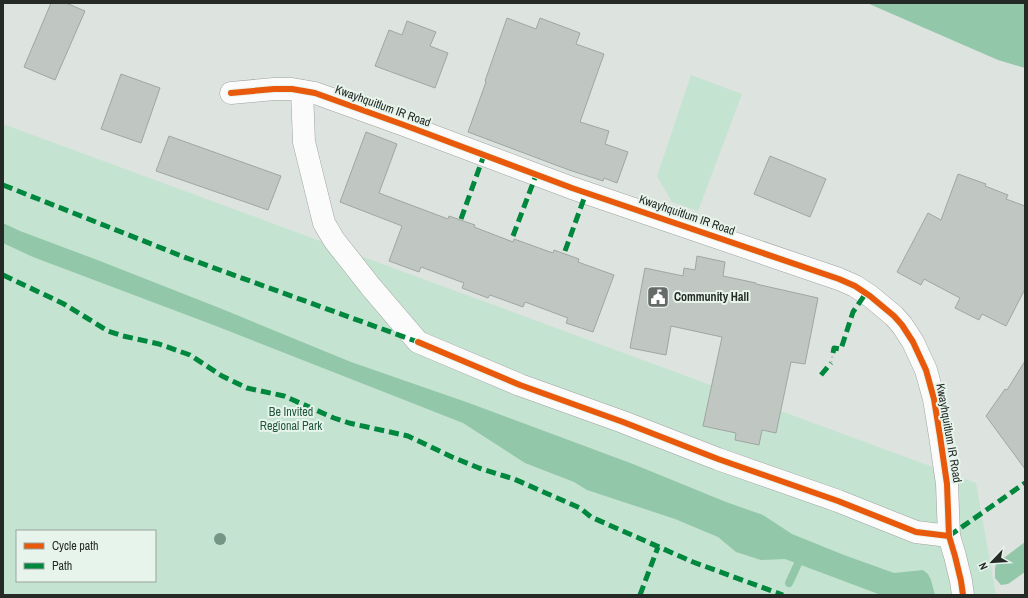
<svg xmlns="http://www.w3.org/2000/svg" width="1028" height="598" font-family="'Archivo Narrow',sans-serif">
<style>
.green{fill:#c5e3d1;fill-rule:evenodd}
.water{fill:#92c7a9}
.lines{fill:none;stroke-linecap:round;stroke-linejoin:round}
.stream{stroke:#92c7a9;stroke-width:8}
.building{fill:#c0c6c2;stroke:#a0a6a2}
.minor-casing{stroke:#9ea3a0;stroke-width:23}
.path{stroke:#c2c4c3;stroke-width:2.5;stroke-dasharray:2 3;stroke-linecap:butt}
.minor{stroke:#fafbfa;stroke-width:22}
.quiet{stroke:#00873e;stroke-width:5;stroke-dasharray:10 5;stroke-linecap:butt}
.cycleway-casing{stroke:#e7f4ec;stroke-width:8}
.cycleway{stroke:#e8590c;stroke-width:6}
.tree{fill:#759685}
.labels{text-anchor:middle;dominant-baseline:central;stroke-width:4;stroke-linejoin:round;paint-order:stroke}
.street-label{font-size:12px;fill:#252a27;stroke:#e7f4ec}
.poi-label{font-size:12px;font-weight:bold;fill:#252a27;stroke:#e7f4ec;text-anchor:start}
.park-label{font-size:12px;fill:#20573b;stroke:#e7f4ec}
</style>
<rect width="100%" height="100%" fill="#dde4e0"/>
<g class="green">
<path d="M691,75L742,94L698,211L672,202L657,176Z"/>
<path d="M3,124L976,483L996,595H3ZM17,531H155V581H17Z"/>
</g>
<g class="water">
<path d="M867,3H1025V68L998,60Z"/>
<path d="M3,223L20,231L100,261L222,309L351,362L469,403L633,464L726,502L763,515L792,534L844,555L894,573L923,570L928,574L931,580L935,595H881L785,559L761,560L736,552L718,537L675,519L587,490L574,482L525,463L463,423L216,326L33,257L3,243Z"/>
<path d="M1025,542V572L1008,584L1001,585L995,578V569L996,564Z"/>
</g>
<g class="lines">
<path class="stream" d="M789,583L802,555"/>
</g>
<g class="building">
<path d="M51,3H66L85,11L55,80L24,67Z"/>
<path d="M507,18L536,29L540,18L580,33L576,44L604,54L580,122L609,131L605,144L628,152L617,183L604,178L603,181L569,170L468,132L486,82L485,81Z"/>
<path d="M407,21L436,32L430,46L448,53L435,88L375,66L389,30L402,35Z"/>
<path d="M121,74L160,88L141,143L101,129Z"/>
<path d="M366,132L397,144L379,193L448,219L449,216L475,225L474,227L513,242L514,239L553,253L554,250L579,259L578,262L614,275L593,332L566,323L568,318L525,302L523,307L490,295L488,298L462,288L464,283L421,267L419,272L389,261L402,226L340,202Z"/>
<path d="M169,136L281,176L268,210L156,171Z"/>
<path d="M770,156L826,179L810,217L754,194Z"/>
<path d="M958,174L986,184L985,186L1008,195L1006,199L1025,206V289L1006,326L982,314L979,320L955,308L960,298L924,279L921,285L897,272L928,213L941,220Z"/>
<path d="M697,256L725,262L723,276L756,283V284L818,298L805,364L791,362L776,433L762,430L759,445L735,440L736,433L703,426L722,337L671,326L666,355L630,348L645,268L683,276L684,268L695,270Z"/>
<path d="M1025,361V469L986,416L1005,389L1007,390Z"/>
</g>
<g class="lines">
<g class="minor-casing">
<g id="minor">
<path d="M302,91L304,142L324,223L334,240L345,254L371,287L418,342L520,385L623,422L718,459L838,501L916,532L949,536"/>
<path d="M231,93L274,89H292L315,93L404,125L572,188L839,279L855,286L870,296L894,316L902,325L913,342L926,370L934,399L940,436L947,484L949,536L955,556L961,581L963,595"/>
</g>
</g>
<path class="path" d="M831,363L833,353"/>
<use href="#minor" class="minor"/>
<g class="quiet">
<path d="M3,185L184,257L418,342"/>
<path d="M461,219L484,155"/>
<path d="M513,236L536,175"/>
<path d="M565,251L586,193"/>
<path d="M3,275L64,304L108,331L123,336L159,344L190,355L222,376L247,388L284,396L334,418L349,423L408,436L452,457L479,468L514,479L580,508L591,517L693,562L783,595"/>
<path d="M833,353L834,348L841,349L853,312L866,293"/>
<path d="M821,375L831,363"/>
<path d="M949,536L1025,483"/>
<path d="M640,595L658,547"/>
</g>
<g class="cycleway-casing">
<g id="cycleway">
<path d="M231,93L274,89H292L315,93L404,125L572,188L839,279L855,286L870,296L894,316L902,325L913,342L926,370L934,399L940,436L947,484L949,536L955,556L961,581L963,595"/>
<path d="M418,342L520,385L623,422L718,459L838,501L916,532L949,536"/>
</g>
</g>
<use href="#cycleway" class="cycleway"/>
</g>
<circle class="tree" cx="220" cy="539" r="6"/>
<defs>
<g id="civic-square" transform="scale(1.15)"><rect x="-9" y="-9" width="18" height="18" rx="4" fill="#656b68" stroke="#e7f4ec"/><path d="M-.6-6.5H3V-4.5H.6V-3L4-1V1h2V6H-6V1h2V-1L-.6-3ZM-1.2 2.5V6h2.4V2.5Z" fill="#fff"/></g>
</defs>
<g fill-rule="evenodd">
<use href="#civic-square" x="658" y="297"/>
</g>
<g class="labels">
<g class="street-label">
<text transform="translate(383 106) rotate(20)">Kwayhquitlum IR Road</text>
<text transform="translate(687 215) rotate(19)">Kwayhquitlum IR Road</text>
<text transform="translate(949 433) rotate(80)">Kwayhquitlum IR Road</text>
</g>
<g class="poi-label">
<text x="674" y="297">Community Hall</text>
</g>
<g class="park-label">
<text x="291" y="412">Be Invited<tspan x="291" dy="14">Regional Park</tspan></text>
</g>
</g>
<rect width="1028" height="598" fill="none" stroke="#252a27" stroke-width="8"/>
<rect x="16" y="530" width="140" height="52" fill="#e7f4ec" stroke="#99a39d"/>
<rect x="24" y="543" width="20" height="6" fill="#e8590c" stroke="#99a39d"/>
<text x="52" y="550" font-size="12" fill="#252a27">Cycle path</text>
<rect x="24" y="563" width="20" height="6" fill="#00873e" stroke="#99a39d"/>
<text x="52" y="570" font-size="12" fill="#252a27">Path</text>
<g transform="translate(992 562) rotate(245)" stroke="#e7f4ec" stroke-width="3" paint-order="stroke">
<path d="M0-3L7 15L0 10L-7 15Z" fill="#252a27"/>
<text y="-6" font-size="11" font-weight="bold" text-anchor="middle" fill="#252a27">N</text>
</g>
</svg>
